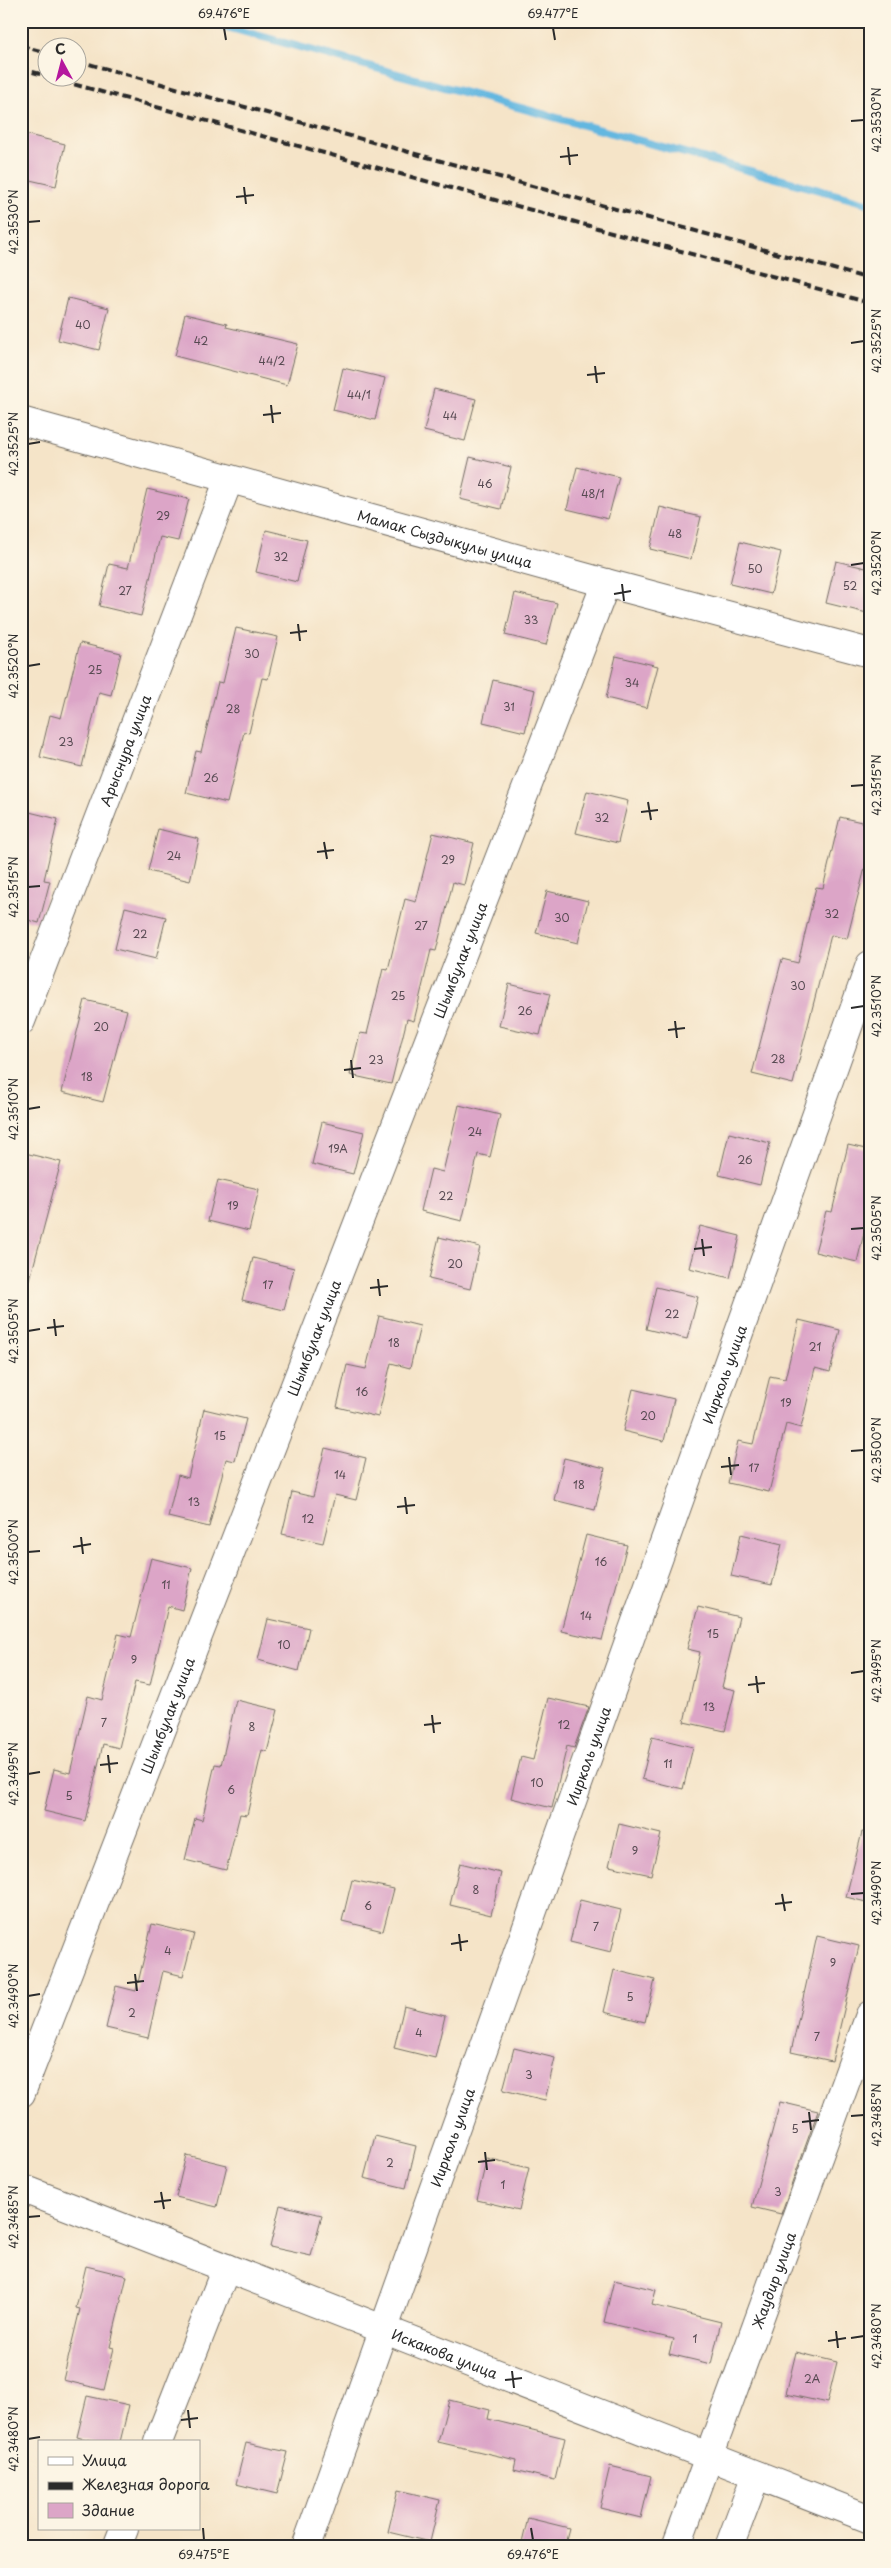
<svg xmlns="http://www.w3.org/2000/svg" width="891" height="2568" font-family="'Playpen Sans',sans-serif">
<style>
.lines{fill:none;stroke-linecap:round;stroke-linejoin:round}
.stream{stroke:#64b7e0;stroke-width:8}
.building{fill:#dca5c7}
.street-casing{stroke:#726c62;stroke-width:30}
.street{stroke:#fff;stroke-width:28}
.rail{stroke:#2b2b2b;stroke-width:4;stroke-dasharray:8 4;stroke-linecap:butt}
.ticks{fill:none;stroke:#2b2b2b;stroke-width:2}
.labels{text-anchor:middle;dominant-baseline:central;stroke-width:4;stroke-linejoin:round;paint-order:stroke}
.number-label{font-size:11px;fill:#574a52}
.street-label{font-size:14px;fill:#2b2b2b;stroke:#fcf5e5}
.neatline{fill:none;stroke:#2b2b2b;stroke-width:2}
.ticks-label{font-size:12px;text-anchor:middle;fill:#2b2b2b}
</style>
<rect width="100%" height="100%" fill="#fcf5e5"/>
<filter id="ink" filterUnits="userSpaceOnUse"><feTurbulence type="fractalNoise" baseFrequency=".02" numOctaves="2"/><feDisplacementMap in="SourceGraphic" scale="10" xChannelSelector="R" yChannelSelector="G"/><feConvolveMatrix kernelMatrix="1 2 1 2 8 2 1 2 1" color-interpolation-filters="sRGB"/></filter>
<filter id="wash" filterUnits="userSpaceOnUse"><feTurbulence type="fractalNoise" baseFrequency=".0096" numOctaves="4" result="noise"/><feDisplacementMap in="SourceGraphic" scale="20" xChannelSelector="R" yChannelSelector="G"/><feGaussianBlur stdDeviation="1.12" result="paint"/><feColorMatrix in="noise" values="0 0 0 0 0 0 0 0 0 0 0 0 0 0 0 0 0 1.4 0 .05"/><feComposite in="paint" operator="in"/></filter>
<g filter="url(#wash)">
<rect width="100%" height="100%" fill="#f5e4c8"/>
<g class="lines">
<path class="stream" d="M205,21L870,204"/>
</g>
<g id="blocks">
<g class="building">
<path d="M24,134L65,144L56,186L21,178V147Z"/>
<path d="M68,298L109,308L99,350L58,340Z"/>
<path d="M185,314L227,324L226,327L298,344L287,385L175,356Z"/>
<path d="M343,368L385,378L375,420L333,410Z"/>
<path d="M434,389L476,399L465,441L424,431Z"/>
<path d="M470,457L511,467L501,509L460,499Z"/>
<path d="M577,467L619,477L608,519L567,509Z"/>
<path d="M147,489L189,499L178,541L160,537L141,616L99,606L109,564L128,568Z"/>
<path d="M660,507L701,517L691,559L650,549Z"/>
<path d="M266,530L307,540L297,582L256,572Z"/>
<path d="M740,542L781,552L771,594L730,584Z"/>
<path d="M836,561L870,569V601L867,613L826,603Z"/>
<path d="M515,593L557,603L546,645L505,635Z"/>
<path d="M236,628L278,637L268,679L262,678L249,733L244,732L227,803L186,793L196,751L201,752L218,682L223,683Z"/>
<path d="M80,643L121,653L111,695L99,692L82,767L40,757L50,715L61,718Z"/>
<path d="M616,656L658,666L647,708L606,698Z"/>
<path d="M493,680L535,690L525,732L483,722Z"/>
<path d="M587,791L628,801L618,843L576,833Z"/>
<path d="M21,810L58,819L44,880L50,881L39,923L21,918Z"/>
<path d="M840,817L870,824V869L865,868L847,939L831,935L793,1084L752,1074L782,959L798,963L816,887L823,888Z"/>
<path d="M158,829L199,839L190,881L148,871Z"/>
<path d="M433,833L474,843L464,885L453,882L436,951L431,950L414,1021L407,1019L391,1084L350,1075L360,1033L367,1034L383,969L388,970L405,899L416,902Z"/>
<path d="M547,891L588,901L578,943L536,933Z"/>
<path d="M125,907L166,917L156,959L115,949Z"/>
<path d="M509,984L550,994L540,1035L499,1026Z"/>
<path d="M85,1000L127,1010L103,1102L62,1092Z"/>
<path d="M459,1105L500,1115L490,1157L478,1154L462,1221L421,1211L431,1169L443,1172Z"/>
<path d="M322,1122L364,1132L353,1174L312,1164Z"/>
<path d="M729,1133L770,1143L760,1185L719,1175Z"/>
<path d="M848,1145L870,1150V1208L857,1262L815,1252L826,1211L832,1212Z"/>
<path d="M21,1152L61,1162L29,1283L21,1282Z"/>
<path d="M218,1180L259,1189L249,1231L208,1221Z"/>
<path d="M700,1226L740,1236L730,1278L689,1268Z"/>
<path d="M439,1237L480,1247L470,1289L429,1279Z"/>
<path d="M253,1258L294,1268L284,1310L242,1300Z"/>
<path d="M656,1287L698,1297L687,1339L646,1329Z"/>
<path d="M379,1316L420,1326L410,1368L391,1363L378,1417L337,1407L347,1365L366,1369Z"/>
<path d="M799,1320L840,1330L830,1372L815,1368L801,1428L786,1424L769,1492L728,1483L738,1441L753,1444L770,1376L785,1379Z"/>
<path d="M633,1389L674,1399L664,1441L623,1431Z"/>
<path d="M204,1409L246,1419L235,1461L226,1459L209,1527L168,1517L178,1475L188,1478Z"/>
<path d="M325,1448L366,1458L356,1500L335,1495L323,1543L282,1534L292,1492L313,1497Z"/>
<path d="M564,1458L605,1468L595,1510L554,1500Z"/>
<path d="M741,1534L782,1544L772,1585L731,1576Z"/>
<path d="M586,1535L627,1545L602,1640L561,1631Z"/>
<path d="M151,1558L192,1568L182,1610L168,1606L150,1685L135,1682L119,1748L103,1744L85,1821L44,1811L54,1769L70,1773L88,1696L102,1700L118,1634L131,1637Z"/>
<path d="M698,1607L739,1617L722,1687L735,1690L725,1731L684,1722L700,1652L687,1649Z"/>
<path d="M268,1619L309,1628L299,1671L258,1660Z"/>
<path d="M548,1698L589,1707L574,1748L567,1746L552,1808L511,1798L521,1757L533,1760Z"/>
<path d="M236,1700L278,1710L267,1752L262,1750L247,1815L240,1814L226,1870L185,1860L195,1818L202,1820L215,1764L221,1765Z"/>
<path d="M652,1737L693,1747L683,1789L642,1779Z"/>
<path d="M619,1824L661,1834L651,1875L609,1866Z"/>
<path d="M862,1832L870,1833V1903L846,1897Z"/>
<path d="M460,1863L501,1873L491,1915L450,1905Z"/>
<path d="M352,1880L394,1889L383,1931L342,1921Z"/>
<path d="M580,1900L621,1910L611,1952L570,1942Z"/>
<path d="M152,1924L194,1934L183,1976L163,1971L148,2038L106,2028L116,1986L136,1991Z"/>
<path d="M817,1936L859,1946L832,2061L791,2052Z"/>
<path d="M614,1970L655,1980L645,2022L604,2012Z"/>
<path d="M404,2006L445,2016L435,2058L394,2048Z"/>
<path d="M514,2048L555,2058L545,2100L503,2090Z"/>
<path d="M780,2102L818,2111L781,2214L752,2207Z"/>
<path d="M375,2136L416,2146L406,2188L364,2178Z"/>
<path d="M186,2155L227,2165L217,2207L176,2197Z"/>
<path d="M487,2158L529,2168L519,2210L477,2200Z"/>
<path d="M280,2205L322,2215L311,2256L270,2247Z"/>
<path d="M86,2266L127,2276L110,2347L114,2348L104,2390L63,2380L80,2309L76,2308Z"/>
<path d="M614,2280L656,2290L652,2305L721,2322L711,2364L669,2354L673,2339L604,2322Z"/>
<path d="M796,2352L837,2362L827,2403L786,2394Z"/>
<path d="M87,2396L129,2405L120,2442H96L77,2437Z"/>
<path d="M449,2400L490,2410L488,2419L565,2438L555,2480L514,2470L516,2460L438,2442Z"/>
<path d="M246,2443L288,2452L277,2494L236,2484Z"/>
<path d="M610,2466L651,2476L641,2518L600,2508Z"/>
<path d="M398,2490L440,2500L430,2542L388,2532Z"/>
<path d="M528,2518L569,2528L564,2547H521Z"/>
</g>
</g>
</g>
<g filter="url(#ink)">
<use href="#blocks" fill-opacity="0" stroke="#726c62" stroke-width="1"/>
<g class="lines">
<g class="street-casing">
<g id="street">
<path id="s1" d="M21,421L606,583L870,653"/>
<path id="s2" d="M21,1021L229,479"/>
<path id="s3" d="M21,2093L606,583"/>
<path id="s4" d="M21,2188L870,2519"/>
<path d="M158,2442L226,2268"/>
<path d="M117,2547L124,2529"/>
<path id="s5" d="M306,2547L870,965"/>
<path id="s6" d="M676,2547L870,2015"/>
<path d="M729,2547L756,2475"/>
</g>
</g>
<use href="#street" class="street"/>
<g class="rail">
<path d="M21,46L48,53"/>
<path d="M78,61L870,279"/>
<path d="M21,69L48,76"/>
<path d="M51,78L870,303"/>
</g>
</g>
</g>
<path class="ticks" d="M224,28L226,40M553,28L555,40M851,121L864,120M568,147L570,165M560,157L578,155M244,187L246,204M236,197L254,195M28,222L40,221M851,343L864,341M595,366L597,383M587,375L605,373M271,405L273,423M263,415L281,413M28,444L40,442M851,565L864,563M622,584L624,601M614,594L631,591M298,624L300,641M290,633L307,631M28,666L40,664M851,786L864,785M648,802L651,820M641,812L658,810M324,842L327,859M317,852L334,850M28,887L40,886M851,1008L864,1006M675,1021L677,1038M668,1030L685,1028M351,1060L353,1078M344,1070L361,1068M28,1109L40,1107M851,1229L864,1228M702,1239L704,1256M694,1249L712,1247M378,1279L380,1296M370,1288L388,1286M54,1319L56,1336M47,1328L64,1326M28,1331L40,1329M851,1451L864,1450M729,1457L731,1475M721,1467L739,1465M405,1497L407,1514M397,1507L415,1505M81,1537L83,1554M73,1547L91,1544M28,1552L40,1551M851,1673L864,1671M756,1676L758,1693M748,1685L765,1683M432,1715L434,1733M424,1725L441,1723M108,1755L110,1773M100,1765L118,1763M28,1774L40,1772M782,1894L785,1911M851,1894L864,1893M775,1904L792,1902M459,1934L461,1951M451,1944L468,1941M135,1974L137,1991M127,1983L144,1981M28,1996L40,1994M809,2112L811,2130M851,2116L864,2115M802,2122L819,2120M485,2152L487,2170M478,2162L495,2160M161,2192L164,2209M154,2202L171,2200M28,2217L40,2216M836,2331L838,2348M851,2338L864,2336M828,2341L846,2338M512,2371L514,2388M505,2380L522,2378M188,2410L190,2428M181,2420L198,2418M28,2439L40,2437M203,2528L204,2540M531,2528L533,2540"/>
<g class="labels">
<g class="number-label">
<text x="83" y="324">40</text>
<text x="201" y="340">42</text>
<text x="272" y="360">44/2</text>
<text x="359" y="394">44/1</text>
<text x="450" y="415">44</text>
<text x="485" y="483">46</text>
<text x="593" y="493">48/1</text>
<text x="163" y="515">29</text>
<text x="675" y="533">48</text>
<text x="281" y="556">32</text>
<text x="755" y="568">50</text>
<text x="850" y="585">52</text>
<text x="125" y="590">27</text>
<text x="531" y="619">33</text>
<text x="252" y="653">30</text>
<text x="95" y="669">25</text>
<text x="632" y="682">34</text>
<text x="509" y="706">31</text>
<text x="233" y="708">28</text>
<text x="66" y="741">23</text>
<text x="211" y="777">26</text>
<text x="602" y="817">32</text>
<text x="174" y="855">24</text>
<text x="448" y="859">29</text>
<text x="832" y="913">32</text>
<text x="562" y="917">30</text>
<text x="421" y="925">27</text>
<text x="140" y="933">22</text>
<text x="798" y="985">30</text>
<text x="398" y="995">25</text>
<text x="525" y="1010">26</text>
<text x="101" y="1026">20</text>
<text x="778" y="1058">28</text>
<text x="376" y="1059">23</text>
<text x="87" y="1076">18</text>
<text x="475" y="1131">24</text>
<text x="338" y="1148">19А</text>
<text x="745" y="1159">26</text>
<text x="446" y="1195">22</text>
<text x="233" y="1205">19</text>
<text x="455" y="1263">20</text>
<text x="268" y="1284">17</text>
<text x="672" y="1313">22</text>
<text x="394" y="1342">18</text>
<text x="815" y="1346">21</text>
<text x="362" y="1391">16</text>
<text x="786" y="1402">19</text>
<text x="648" y="1415">20</text>
<text x="220" y="1435">15</text>
<text x="754" y="1467">17</text>
<text x="340" y="1474">14</text>
<text x="579" y="1484">18</text>
<text x="194" y="1501">13</text>
<text x="308" y="1518">12</text>
<text x="601" y="1561">16</text>
<text x="166" y="1584">11</text>
<text x="586" y="1615">14</text>
<text x="713" y="1633">15</text>
<text x="284" y="1644">10</text>
<text x="134" y="1659">9</text>
<text x="709" y="1706">13</text>
<text x="104" y="1722">7</text>
<text x="564" y="1724">12</text>
<text x="252" y="1726">8</text>
<text x="668" y="1763">11</text>
<text x="537" y="1782">10</text>
<text x="231" y="1789">6</text>
<text x="69" y="1795">5</text>
<text x="635" y="1850">9</text>
<text x="476" y="1889">8</text>
<text x="368" y="1905">6</text>
<text x="596" y="1926">7</text>
<text x="168" y="1950">4</text>
<text x="833" y="1962">9</text>
<text x="630" y="1996">5</text>
<text x="132" y="2012">2</text>
<text x="419" y="2032">4</text>
<text x="817" y="2036">7</text>
<text x="529" y="2074">3</text>
<text x="795" y="2128">5</text>
<text x="390" y="2162">2</text>
<text x="503" y="2184">1</text>
<text x="778" y="2191">3</text>
<text x="695" y="2338">1</text>
<text x="812" y="2378">2А</text>
</g>
<g class="street-label">
<text stroke="none"><textPath href="#s1" startOffset="440">Мамак Сыздыкулы улица</textPath></text>
<text stroke="none"><textPath href="#s2" startOffset="290">Арыснура улица</textPath></text>
<text stroke="none"><textPath href="#s3" startOffset="1215">Шымбулак улица</textPath></text>
<text stroke="none"><textPath href="#s3" startOffset="810">Шымбулак улица</textPath></text>
<text stroke="none"><textPath href="#s5" startOffset="1245">Иирколь улица</textPath></text>
<text stroke="none"><textPath href="#s3" startOffset="405">Шымбулак улица</textPath></text>
<text stroke="none"><textPath href="#s5" startOffset="840">Иирколь улица</textPath></text>
<text stroke="none"><textPath href="#s5" startOffset="435">Иирколь улица</textPath></text>
<text stroke="none"><textPath href="#s6" startOffset="284">Жаудир улица</textPath></text>
<text stroke="none"><textPath href="#s4" startOffset="455">Искакова улица</textPath></text>
</g>
</g>
<rect width="891" height="2568" fill="none" stroke="#fcf5e5" stroke-width="55"/>
<rect x="38" y="2440" width="162" height="90" fill="#fcf5e5" stroke="#a8a49b"/>
<rect x="48" y="2457" width="25" height="8" fill="#ffffff" stroke="#a8a49b"/>
<text x="82" y="2466" font-size="15" fill="#2b2b2b">Улица</text>
<rect x="48" y="2482" width="25" height="8" fill="#2b2b2b" stroke="#a8a49b"/>
<text x="82" y="2490" font-size="15" fill="#2b2b2b">Железная дорога</text>
<rect x="48" y="2503" width="25" height="15" fill="#dca5c7" stroke="#a8a49b"/>
<text x="82" y="2516" font-size="15" fill="#2b2b2b">Здание</text>
<g transform="translate(62 62) rotate(353)"><circle r="24" fill="#fcf5e5" stroke="#a8a49b"/>
<path d="M0-4L9 19L0 12L-9 19Z" fill="#b5179e"/>
<text y="-8" font-size="14" font-weight="bold" text-anchor="middle" fill="#2b2b2b">С</text>
</g>
<rect x="28" y="28" width="836" height="2512" class="neatline"/>
<g class="ticks-label">
<text x="224" y="18">69.476°E</text>
<text x="553" y="18">69.477°E</text>
<text transform="translate(877 120) rotate(-90)" y="4">42.3530°N</text>
<text transform="translate(14 222) rotate(-90)" y="4">42.3530°N</text>
<text transform="translate(877 341) rotate(-90)" y="4">42.3525°N</text>
<text transform="translate(14 444) rotate(-90)" y="4">42.3525°N</text>
<text transform="translate(877 563) rotate(-90)" y="4">42.3520°N</text>
<text transform="translate(14 666) rotate(-90)" y="4">42.3520°N</text>
<text transform="translate(877 785) rotate(-90)" y="4">42.3515°N</text>
<text transform="translate(14 887) rotate(-90)" y="4">42.3515°N</text>
<text transform="translate(877 1006) rotate(-90)" y="4">42.3510°N</text>
<text transform="translate(14 1109) rotate(-90)" y="4">42.3510°N</text>
<text transform="translate(877 1228) rotate(-90)" y="4">42.3505°N</text>
<text transform="translate(14 1331) rotate(-90)" y="4">42.3505°N</text>
<text transform="translate(877 1450) rotate(-90)" y="4">42.3500°N</text>
<text transform="translate(14 1552) rotate(-90)" y="4">42.3500°N</text>
<text transform="translate(877 1671) rotate(-90)" y="4">42.3495°N</text>
<text transform="translate(14 1774) rotate(-90)" y="4">42.3495°N</text>
<text transform="translate(877 1893) rotate(-90)" y="4">42.3490°N</text>
<text transform="translate(14 1996) rotate(-90)" y="4">42.3490°N</text>
<text transform="translate(877 2115) rotate(-90)" y="4">42.3485°N</text>
<text transform="translate(14 2217) rotate(-90)" y="4">42.3485°N</text>
<text transform="translate(877 2336) rotate(-90)" y="4">42.3480°N</text>
<text transform="translate(14 2439) rotate(-90)" y="4">42.3480°N</text>
<text x="204" y="2559">69.475°E</text>
<text x="533" y="2559">69.476°E</text>
</g>
</svg>
